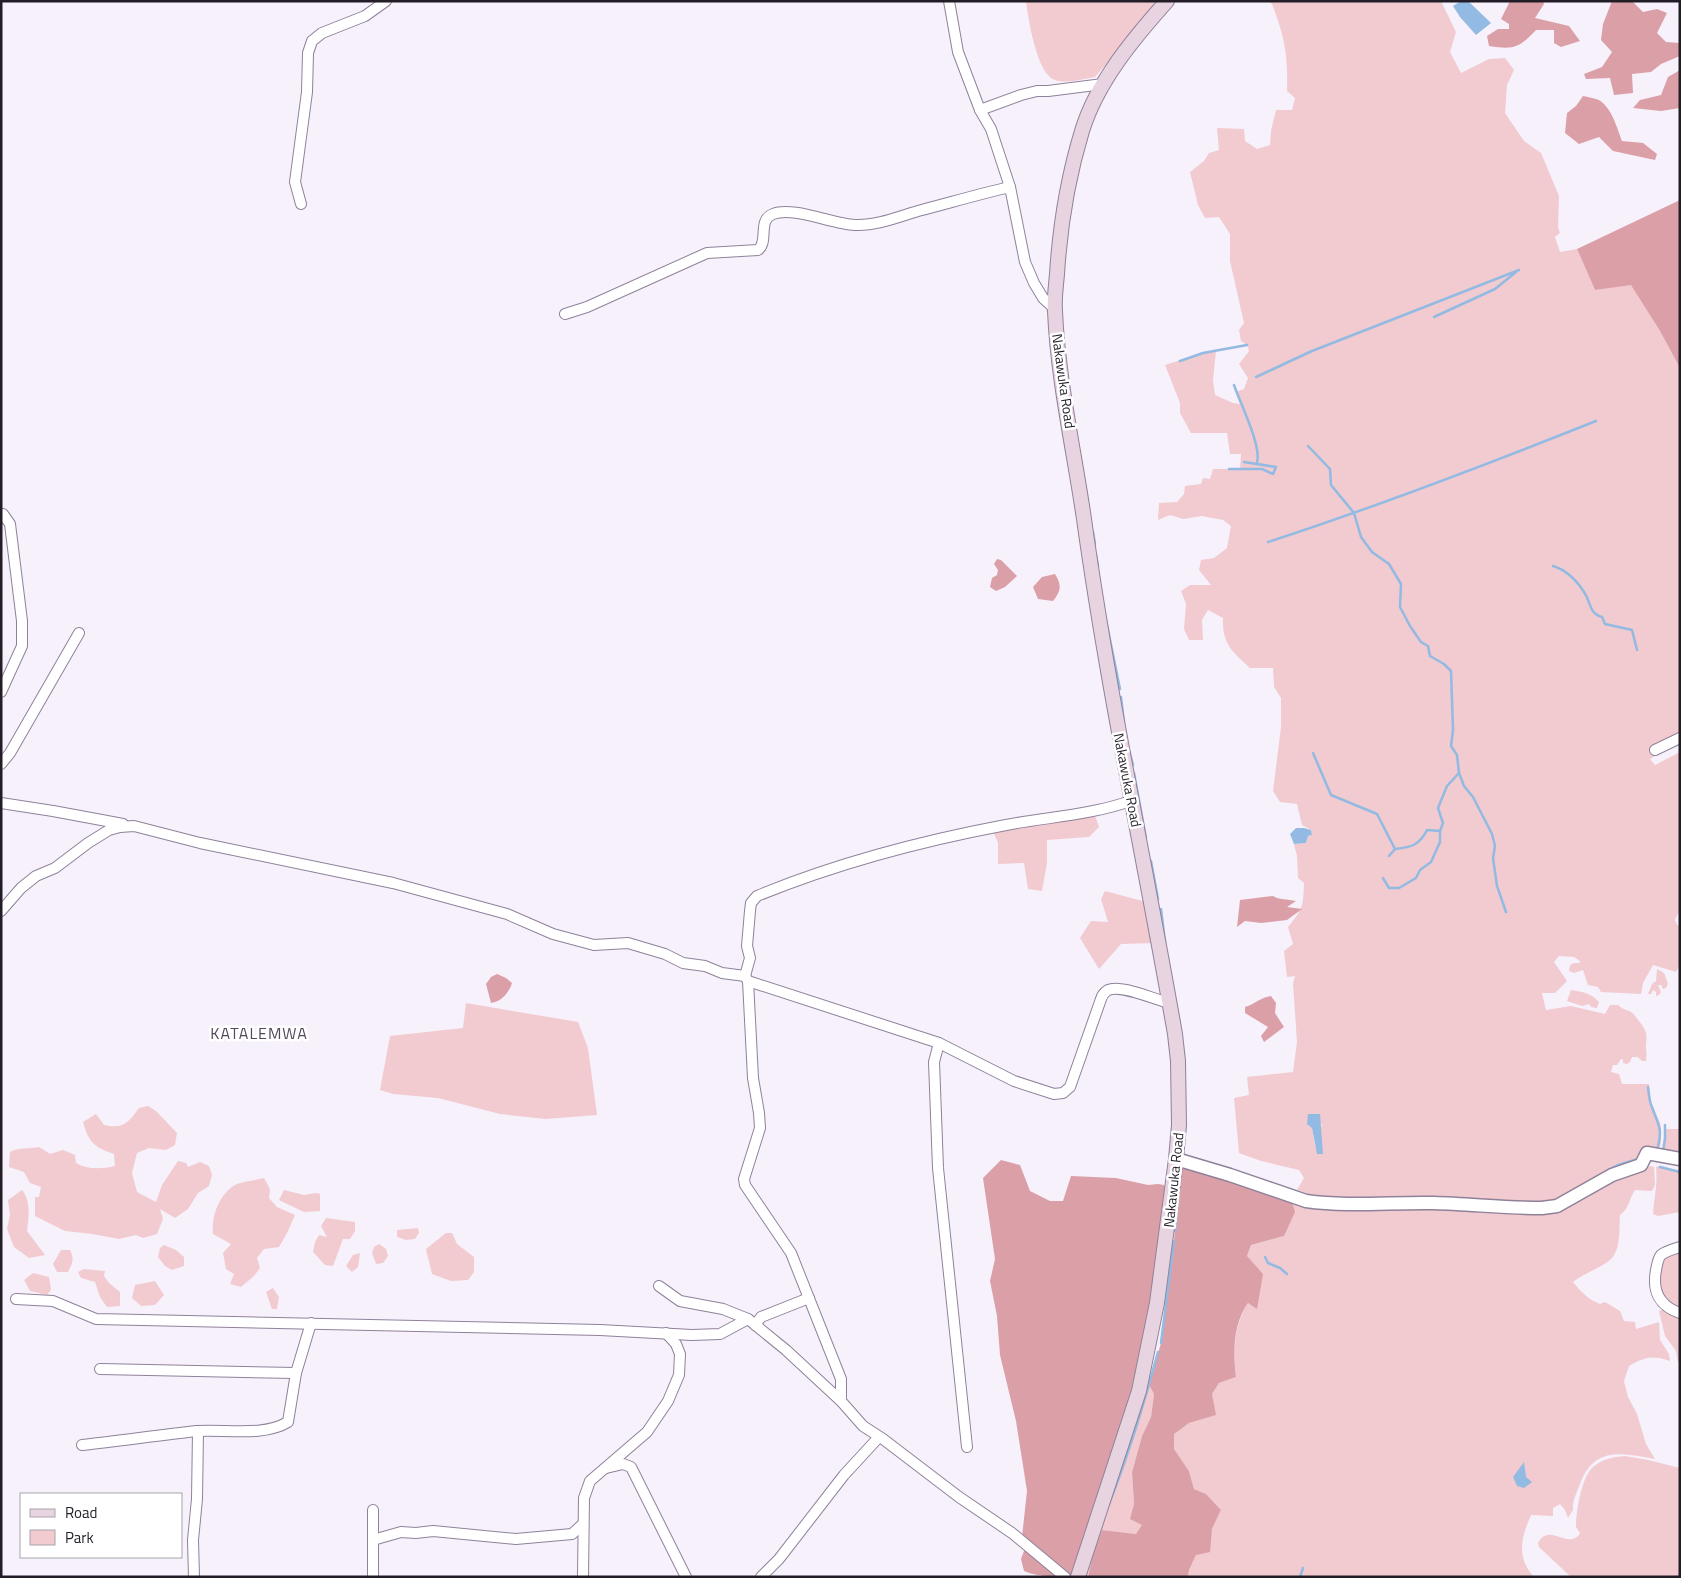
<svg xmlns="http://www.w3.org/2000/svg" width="1681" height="1578" font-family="'Titillium Web',sans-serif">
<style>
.green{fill:#f1cbcf;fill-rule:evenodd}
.forest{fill:#db9fa7}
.water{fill:#92bae2}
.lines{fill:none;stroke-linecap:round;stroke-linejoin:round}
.stream{stroke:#92bae2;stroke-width:2.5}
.minor-casing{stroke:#8f819a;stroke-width:12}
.tertiary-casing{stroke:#8f819a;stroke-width:15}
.secondary-casing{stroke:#8f819a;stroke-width:16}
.minor{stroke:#fff;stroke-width:10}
.tertiary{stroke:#fff;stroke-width:12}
.secondary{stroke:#e8d3e1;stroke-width:14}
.labels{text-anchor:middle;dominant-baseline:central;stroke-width:5;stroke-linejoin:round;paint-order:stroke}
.street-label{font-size:14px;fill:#221d27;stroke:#fff}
.quarter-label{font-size:16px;letter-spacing:1px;fill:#54475d;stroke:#fff}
</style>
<rect width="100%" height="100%" fill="#f7f1fc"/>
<g class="green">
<path d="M1026,1H1160L1095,77C1083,79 1067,84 1055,80C1037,75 1028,18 1026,1Z"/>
<path d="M1269,1H1441L1456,32L1450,52L1461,73L1489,59L1505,58L1514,70L1507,85L1505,113L1524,141L1541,153L1559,196L1558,227L1560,233L1555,237L1560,252L1577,249L1595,290L1631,284L1660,331L1680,368V741L1650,759L1655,765L1680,752V909L1675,920L1677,925L1680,926V964L1676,972L1653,965L1643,983L1641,994L1601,992L1598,987L1588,985L1583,970L1574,973L1569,971L1570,965L1574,963H1580V961L1574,957L1559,956L1554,962L1567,981L1555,993H1542L1546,1010L1571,1006L1605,1014L1610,1005H1618C1625,1011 1626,1009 1631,1012C1635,1014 1636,1018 1639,1021C1647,1032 1647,1033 1646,1046C1646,1052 1647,1055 1646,1061H1642L1638,1057H1632L1630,1062L1627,1064L1623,1063V1060L1621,1059L1617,1065H1613L1611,1072L1619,1074L1622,1084H1649L1651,1103L1660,1123L1661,1129V1144L1657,1154L1605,1171L1559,1201L1545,1204L1340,1198L1309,1194L1297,1190L1304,1178L1299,1170L1261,1161L1239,1153L1234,1098L1249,1095L1247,1077L1293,1072L1297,1042L1293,984L1295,976L1287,977L1284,951L1293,944L1288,927C1303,908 1303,908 1304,883L1298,878L1297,856L1294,844L1306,843L1308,836L1312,835L1311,830L1302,825L1297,804L1280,802L1273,791L1281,727V698L1274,687L1273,668H1250C1232,651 1222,644 1223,618L1208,610L1202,620L1203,640H1189L1184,629L1186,604L1181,591L1190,585H1211L1199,570L1201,560L1214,558L1227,548L1231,526L1223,520L1202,516L1183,519L1170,515L1158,520L1159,503L1177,502L1184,494L1185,486L1201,484L1203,478L1210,479L1213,469H1240L1241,454H1230L1227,433H1191L1180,413V403L1165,365C1182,360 1198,353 1216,351L1213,380L1215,395L1233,403L1240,404L1236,392L1244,389L1248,378L1239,364L1249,351L1247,345L1241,341L1239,330L1244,323L1230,261V234L1219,217L1205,218L1198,205L1190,172L1204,161L1209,153L1219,150L1217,128L1244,129L1245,141L1257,149L1270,145L1271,131L1276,110H1292L1295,98L1287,91C1288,55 1285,38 1272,4ZM1322,1124L1320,1131L1323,1154L1315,1146L1312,1127Z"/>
<path d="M1094,813L1099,827L1089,837L1047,840V863L1042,891L1028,889L1024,863L998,864V843L992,829Z"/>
<path d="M1105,891L1150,903L1156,943L1121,944L1099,969L1080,938L1091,921L1108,922L1101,899Z"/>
<path d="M1657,969L1664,973L1668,984L1666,988L1663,989L1661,985H1658L1661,992L1659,995L1656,996V992L1653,990L1651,994H1648L1652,984L1656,981Z"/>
<path d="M1571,990C1583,992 1591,993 1599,1002L1597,1008L1591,1007L1589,1004L1582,1006L1567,1001Z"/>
<path d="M466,1003L578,1022L588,1048L597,1115L545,1119L500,1114L438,1098L393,1094L380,1090L390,1036L463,1028Z"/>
<path d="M148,1106L156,1111L177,1133L175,1145L166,1150L149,1148L137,1153L132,1173L137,1192L156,1202L162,1185L178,1161L186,1163L188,1167L200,1162L209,1166L212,1175L209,1186L198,1193L188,1209L175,1218L160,1209L163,1219L157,1234L143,1238L136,1235L119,1239L92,1234L65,1231L35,1216V1197H39L41,1187L30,1183L24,1172L9,1167L10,1152C18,1147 30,1149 39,1147L50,1154L63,1150L75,1155L76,1163C88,1170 101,1169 115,1166L114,1154C94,1147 89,1143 83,1122L96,1114L104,1125C124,1129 128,1123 139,1108Z"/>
<path d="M1665,1129H1680V1163L1662,1154Z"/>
<path d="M1651,1166L1654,1167L1655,1185L1652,1191L1635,1190C1629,1199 1629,1209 1620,1215C1619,1228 1621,1251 1610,1260C1599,1269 1584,1273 1573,1282C1580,1291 1589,1300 1600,1304L1605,1302L1620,1311L1624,1321L1635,1322L1636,1329L1659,1322L1660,1340L1669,1354L1670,1361C1652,1355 1645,1357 1629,1366L1624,1381L1628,1397L1637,1414L1646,1444L1655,1459C1622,1453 1594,1446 1580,1484C1577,1492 1572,1501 1573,1510L1568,1518L1565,1510L1560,1504L1553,1508V1516L1531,1515C1521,1538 1516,1557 1534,1577H1188L1189,1570L1196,1555L1210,1540L1212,1529L1221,1510L1206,1494L1194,1489L1189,1471L1174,1449V1433L1189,1423L1215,1415L1212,1394L1219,1383L1236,1377C1233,1352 1234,1324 1248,1303L1256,1308L1247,1256L1251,1245L1284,1236L1292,1202L1533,1213L1633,1169Z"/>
<path d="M1659,1166L1680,1171V1212L1658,1216L1653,1214C1654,1198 1658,1184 1656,1167Z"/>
<path d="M264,1178L270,1189L269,1198L277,1207L295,1215L287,1233L279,1247L264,1249L257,1258L260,1268L254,1276L241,1287L230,1284L234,1274L226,1269L223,1253L231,1244L213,1234C211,1216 220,1192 237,1184C245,1181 256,1180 264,1178Z"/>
<path d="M22,1190C31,1201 29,1217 27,1231L45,1255L29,1258L14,1247L7,1229L10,1215L8,1200Z"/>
<path d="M284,1190L304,1195L316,1193L320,1194V1211L304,1212L279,1200Z"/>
<path d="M326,1218L355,1222V1231L350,1239H343L333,1266L325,1265L313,1252L315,1242L319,1235L327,1237L321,1226Z"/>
<path d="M418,1228L419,1233L415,1239L406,1240L397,1237V1230Z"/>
<path d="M446,1233H452L457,1244L474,1257V1272L468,1280L451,1281L432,1274L426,1249Z"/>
<path d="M379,1244L386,1249L388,1256L383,1263L376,1264L372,1253L374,1247Z"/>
<path d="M164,1245L176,1250L184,1257V1266L172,1270L165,1266L158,1257L160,1248Z"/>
<path d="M1680,1249V1311L1666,1303L1657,1285L1661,1258Z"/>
<path d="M61,1250H70C75,1259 72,1264 68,1272H57L53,1264Z"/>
<path d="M360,1253L358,1267L352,1272L346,1266L353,1255Z"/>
<path d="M84,1269L105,1271L104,1276L109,1283L120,1292V1306L107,1307L100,1297L95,1282L81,1278L78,1272Z"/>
<path d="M33,1273L49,1277L51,1290L47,1295L30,1291L24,1280Z"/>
<path d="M155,1281L164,1295L155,1305L141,1306L132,1298L135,1285Z"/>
<path d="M273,1288L279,1297L277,1309H272L266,1292Z"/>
<path d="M1666,1308L1680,1315V1362H1678L1676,1351L1665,1336L1659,1311Z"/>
<path d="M1149,1385L1154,1394L1151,1417L1142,1436L1132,1472L1134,1504L1131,1519L1143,1525L1136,1534L1102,1530L1093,1554L1088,1577H1084L1107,1508L1123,1468Z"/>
<path d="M1625,1456L1648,1460L1680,1468V1577H1571L1539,1547L1538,1543C1547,1526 1561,1541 1572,1539C1574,1539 1577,1537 1579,1535L1580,1533L1576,1527C1576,1513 1581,1479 1592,1468C1601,1459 1614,1457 1625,1456Z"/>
</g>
<g class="forest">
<path d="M1510,1H1543L1544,4L1535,18L1569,26L1580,41L1561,47L1554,43V30H1536C1519,48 1514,50 1489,46L1487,36L1498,29H1509V24L1501,19Z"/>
<path d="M1612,1H1632L1643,12L1657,9L1667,13L1657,33L1666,42L1680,43V56L1661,64L1651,72L1632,74L1633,93L1614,95L1610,78L1586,79L1584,74L1602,67L1612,52L1601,40L1603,24Z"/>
<path d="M1680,70V108L1661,111L1633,108L1640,100L1661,95L1668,77Z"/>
<path d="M1583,96C1588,97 1594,98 1599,100C1612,108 1617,128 1622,141L1643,143L1657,154L1655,160L1613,151L1599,137L1579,144L1565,133L1567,113L1576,106Z"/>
<path d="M1680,200V368L1660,331L1631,285L1595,290L1577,249Z"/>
<path d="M997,559L1001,560L1017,576L1005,587L996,591L990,587L992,578L997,575L998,570L994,564Z"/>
<path d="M1055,574C1062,585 1061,591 1053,601L1038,599L1033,587L1042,577Z"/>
<path d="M1273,896C1279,900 1288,899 1296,901L1287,907L1302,909L1287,920L1261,923L1245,921L1237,927L1240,900Z"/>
<path d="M497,974L506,978L512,983C509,993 501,1002 491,1003L486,984L491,977Z"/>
<path d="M1271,996L1276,1003L1275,1013L1284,1027L1264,1042L1261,1036L1268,1027L1245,1013V1007C1255,1004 1261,997 1271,996Z"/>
<path d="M1001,1160L1020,1165L1030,1191L1050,1201H1063L1071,1176L1116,1178L1148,1185L1158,1184L1164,1185L1167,1190L1147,1332L1128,1403L1074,1574C1057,1576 1039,1578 1024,1571L1021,1559L1024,1551L1034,1549L1022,1537L1027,1491L1016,1421L1000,1355L997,1316L990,1281L995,1259L983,1178Z"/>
<path d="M1184,1167L1192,1168L1292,1202L1295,1212L1284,1236L1251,1245L1247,1256L1263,1274L1257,1309L1248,1303C1233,1324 1233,1352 1236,1377L1219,1383L1212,1394L1216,1415L1189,1423L1174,1434V1449L1189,1471L1194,1489L1206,1494L1221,1510L1212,1529L1210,1552L1196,1555L1189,1570L1188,1577H1088L1093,1554L1102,1530L1136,1534L1142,1525L1130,1519L1134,1504L1132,1472L1142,1436L1151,1417L1154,1394L1149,1385L1161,1343L1174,1241L1179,1186L1181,1171Z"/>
</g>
<g class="water">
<path d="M1461,1H1468L1491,23L1476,35L1460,17L1453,6Z"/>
<path d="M1296,828H1304L1311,830L1312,835L1308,836L1306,843L1294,844L1290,834Z"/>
<path d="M1308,1114H1320L1323,1154H1317L1312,1128L1307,1124Z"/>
<path d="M1524,1462L1526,1477L1532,1482L1524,1488L1517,1486L1513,1477Z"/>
</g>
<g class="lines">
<g class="stream">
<path d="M1434,317L1495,289L1516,272"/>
<path d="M1180,361L1203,353L1247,345"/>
<path d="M1256,377L1312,351L1519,270"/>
<path d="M1234,385C1240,403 1262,446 1257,463"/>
<path d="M1308,446L1330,469L1331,485L1354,513L1361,537L1372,552L1389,564L1401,584L1400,607L1410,626L1421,642L1428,646L1430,656L1444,664L1451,671L1453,730L1451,746L1457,755L1459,773L1464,786L1473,797L1492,834L1495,846L1493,858L1497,886L1506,912"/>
<path d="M1229,469H1262L1273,474L1276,467L1244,462"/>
<path d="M1093,532L1095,544"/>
<path d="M1268,542C1379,506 1488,464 1596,421"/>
<path d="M1096,555L1098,566"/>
<path d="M1553,566C1566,570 1577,581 1584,592C1591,602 1589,614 1602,617L1605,624L1632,630L1637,650"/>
<path d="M1106,620L1120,689"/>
<path d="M1121,697L1124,723"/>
<path d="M1128,746L1133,765"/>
<path d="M1313,753L1331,795L1377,814L1395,849"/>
<path d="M1134,773L1146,838"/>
<path d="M1389,856L1395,849C1411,847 1419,846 1427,830L1440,831L1443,823L1438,808L1447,786L1459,773"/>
<path d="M1151,861L1158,899"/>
<path d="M1383,878L1389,888H1399L1416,878L1420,870L1431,862L1440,842V832"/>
<path d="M1161,909L1165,942"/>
<path d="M1648,1087C1649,1094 1649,1101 1652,1107C1659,1127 1663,1128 1657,1150"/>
<path d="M1663,1151L1665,1139V1125"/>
<path d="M1660,1167L1680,1172"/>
<path d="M1608,1170L1618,1165L1638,1159"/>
<path d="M1175,1231L1178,1198"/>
<path d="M1265,1257L1268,1263L1280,1268L1287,1274"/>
<path d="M1161,1343L1174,1241"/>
<path d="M1109,1504C1129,1454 1144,1404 1158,1352"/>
<path d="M1300,1577L1303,1568"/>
</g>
<g class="minor-casing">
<g id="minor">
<path d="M949,1L958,52L980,110L991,129L1010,187L1025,262L1034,283L1043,298L1055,309"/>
<path d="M980,110L1021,95L1037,91H1048L1103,84"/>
<path d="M301,204L295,182L307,92L308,53L312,41L322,33L365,16L386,1"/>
<path d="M565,314L587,307L707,253L758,250C769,242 757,220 773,214C793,206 832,224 855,225C876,226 898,217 918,211C949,203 979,194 1010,187"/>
<path d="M1,514H3L10,524L22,621V646L1,692"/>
<path d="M1655,750L1680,738"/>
<path d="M1,764L10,753L79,633"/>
<path d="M1,803L53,811L123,824"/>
<path d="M1,911L21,888L36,876L55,868L88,843L109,830L120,827L134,826L200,843L393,883L507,914L553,934L594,945L628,943L665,954L683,963L705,966L722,973L745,976L750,958L747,946L750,911L751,903L757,896C837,863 921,841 1006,825C1047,817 1093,815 1133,800"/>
<path d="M745,976L748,981L939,1043L1014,1081L1054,1094L1063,1093L1070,1087L1101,999C1102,995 1105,992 1108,990C1121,984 1155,1000 1170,1003"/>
<path d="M748,981L753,1078L759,1113L760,1128L744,1179L745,1185L791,1253L841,1379V1401"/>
<path d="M939,1043L934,1062L938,1168L967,1447"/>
<path d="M1680,1247C1674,1249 1666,1251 1661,1255C1658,1258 1657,1265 1656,1270C1652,1291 1659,1306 1680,1313"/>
<path d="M659,1286L680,1301L723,1309L748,1319L786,1350L841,1401L863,1426L883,1439L959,1497L1012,1533L1065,1577"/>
<path d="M16,1299L53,1301L96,1319L600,1330L692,1335L720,1334L748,1319"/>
<path d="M755,1325L761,1317L809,1298"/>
<path d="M100,1369L296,1373"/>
<path d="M82,1445C120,1441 159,1435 197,1431C225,1429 263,1437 288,1422L296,1373L311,1323"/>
<path d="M606,1468L623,1464L631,1467L686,1577"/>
<path d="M373,1540L401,1532L416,1533L433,1531L516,1539L572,1534L583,1524"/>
<path d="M194,1577L193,1540L197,1499L198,1431"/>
<path d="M373,1577V1510"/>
<path d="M583,1577L584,1498L590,1481L647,1432L668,1401L679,1375L680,1354L676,1344L666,1333"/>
<path d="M761,1577L779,1559L844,1475L879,1437"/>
</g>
</g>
<g class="tertiary-casing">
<path id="tertiary" d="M1176,1159L1230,1175L1306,1201C1349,1207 1391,1202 1434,1203C1470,1204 1506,1208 1542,1208L1557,1206L1612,1175L1641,1165L1647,1153L1680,1159"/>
</g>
<g class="secondary-casing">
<path id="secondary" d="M1078,1577L1139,1391L1157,1303L1176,1159L1179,1125L1178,1061L1175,1034C1145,862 1108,692 1084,519C1074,450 1058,381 1055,311C1054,299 1056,286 1057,274C1060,226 1068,177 1082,131C1097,82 1133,39 1167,1"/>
</g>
<use href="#minor" class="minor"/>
<use href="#tertiary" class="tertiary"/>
<use href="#secondary" class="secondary"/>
</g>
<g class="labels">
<g class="street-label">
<text transform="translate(1064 381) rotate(82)">Nakawuka Road</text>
<text transform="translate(1128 780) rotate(79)">Nakawuka Road</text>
<text transform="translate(1173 1180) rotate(-84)">Nakawuka Road</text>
</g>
<g class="quarter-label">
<text x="259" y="1033">KATALEMWA</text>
</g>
</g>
<rect width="1681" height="1578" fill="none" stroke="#221d27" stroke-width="5"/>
<rect x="20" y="1493" width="162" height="65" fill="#ffffff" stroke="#a7a5a9"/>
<rect x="30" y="1509" width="25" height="8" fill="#e8d3e1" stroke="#a7a5a9"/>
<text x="65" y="1518" font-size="15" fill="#221d27">Road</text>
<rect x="30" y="1530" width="25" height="15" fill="#f1cbcf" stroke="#a7a5a9"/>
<text x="65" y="1543" font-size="15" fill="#221d27">Park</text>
</svg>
